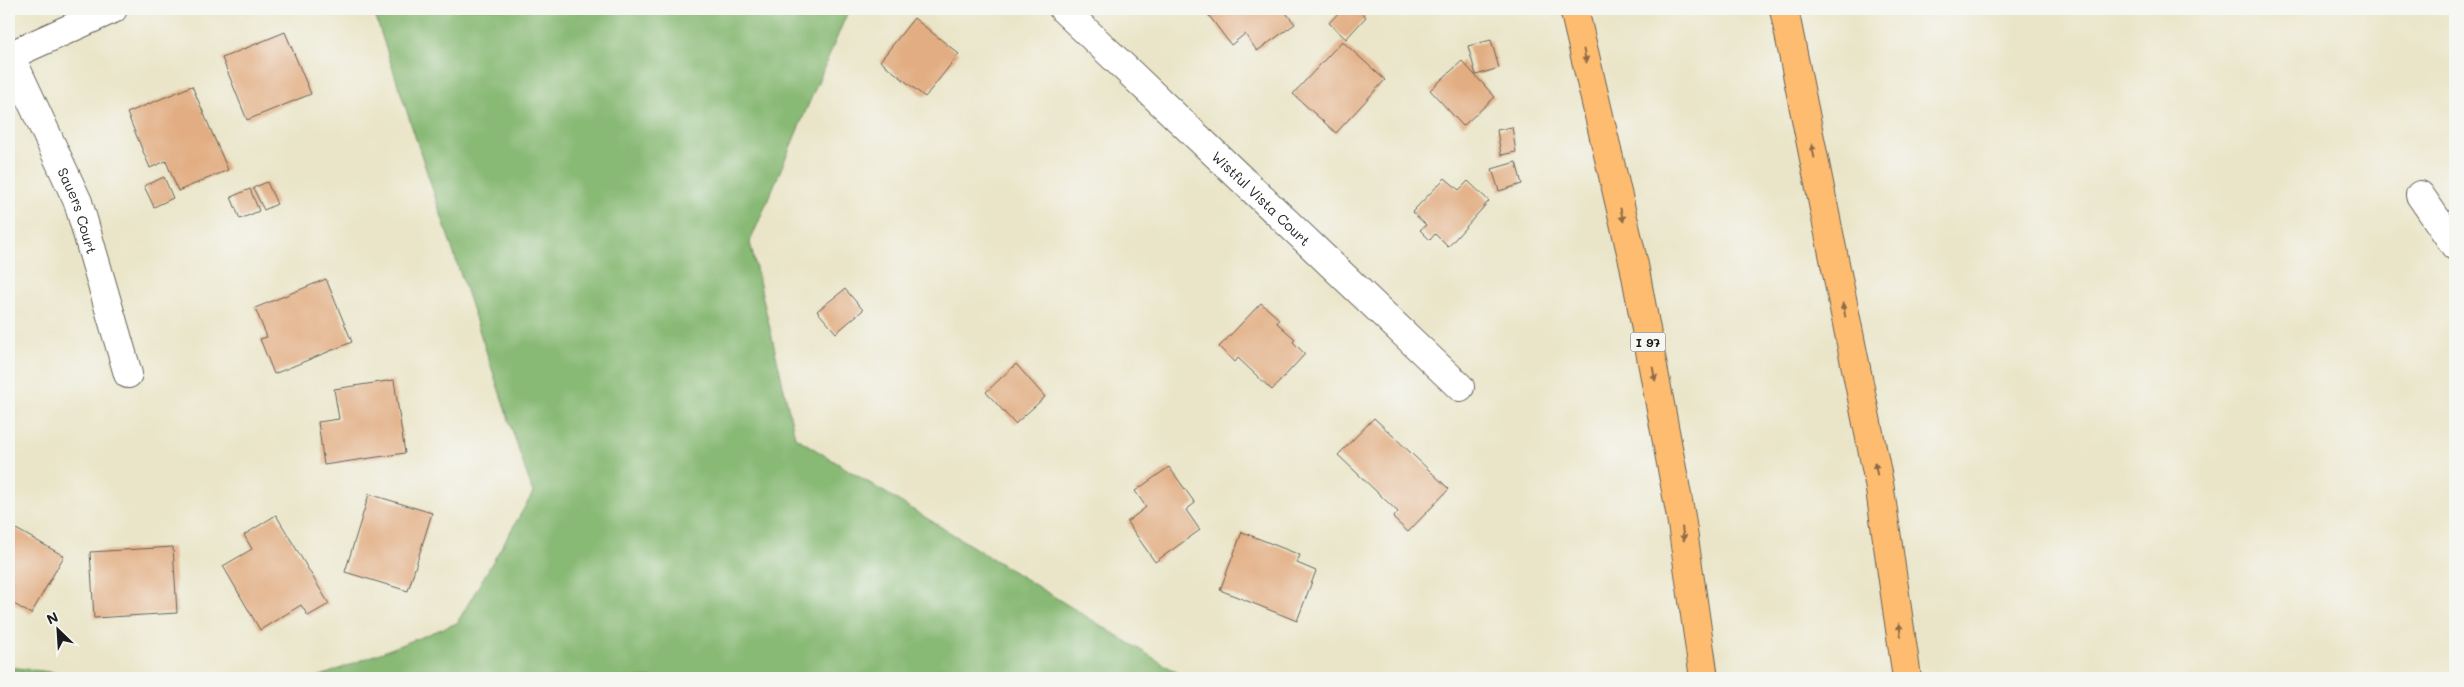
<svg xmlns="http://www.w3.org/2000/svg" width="2464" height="687" font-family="Mali,sans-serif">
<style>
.forest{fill:#88b974;stroke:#526a48}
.building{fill:#e2ad82}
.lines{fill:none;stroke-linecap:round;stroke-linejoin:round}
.street-casing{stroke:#646258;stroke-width:30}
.highway-casing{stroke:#646258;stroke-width:30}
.street{stroke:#fff;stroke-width:28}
.highway{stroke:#febc70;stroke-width:28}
.oneway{fill:#8d6c46}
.labels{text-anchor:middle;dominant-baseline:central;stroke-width:4;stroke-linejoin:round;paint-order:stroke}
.shield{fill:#f6f6f2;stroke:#5d5d5c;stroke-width:1}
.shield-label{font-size:12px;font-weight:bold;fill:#1c1c1c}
.street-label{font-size:14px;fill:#1c1c1c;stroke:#f6f6f2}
</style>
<rect width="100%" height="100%" fill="#f6f6f2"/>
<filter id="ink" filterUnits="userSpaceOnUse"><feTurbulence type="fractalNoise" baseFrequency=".02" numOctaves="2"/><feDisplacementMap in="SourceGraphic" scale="10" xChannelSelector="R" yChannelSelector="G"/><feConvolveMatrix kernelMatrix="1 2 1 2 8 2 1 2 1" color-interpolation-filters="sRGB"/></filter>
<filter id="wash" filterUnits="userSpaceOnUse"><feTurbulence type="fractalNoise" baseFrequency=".0096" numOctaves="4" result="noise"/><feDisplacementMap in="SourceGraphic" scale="20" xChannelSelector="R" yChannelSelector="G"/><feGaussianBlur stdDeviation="1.12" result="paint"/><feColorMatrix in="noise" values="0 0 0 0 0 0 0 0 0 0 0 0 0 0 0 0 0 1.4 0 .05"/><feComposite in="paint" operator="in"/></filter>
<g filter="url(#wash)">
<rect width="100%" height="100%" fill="#eae5c8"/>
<g class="forest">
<path d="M373,9H849L750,242L795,437L1186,678H316L457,623L533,493Z"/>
<path d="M9,667L100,678H9Z"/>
</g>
<g id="blocks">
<g class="building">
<path d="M1204,9H1283L1295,24L1257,51L1245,34L1231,45Z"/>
<path d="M1342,9H1357L1366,17L1346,39L1329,23Z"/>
<path d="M914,18L959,54L925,97L880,61Z"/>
<path d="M285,32L311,94L247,120L222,58Z"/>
<path d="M1491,40L1499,68L1476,75L1468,46Z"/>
<path d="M1342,41L1385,80L1336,133L1293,94Z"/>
<path d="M1462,61L1495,97L1463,126L1430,90Z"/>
<path d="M192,86L228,170L178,191L166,161L150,168L127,113Z"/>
<path d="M1512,127L1516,152L1501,155L1497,130Z"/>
<path d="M1516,162L1522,184L1499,191L1492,169Z"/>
<path d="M164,177L173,198L154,207L144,186Z"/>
<path d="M1445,178L1459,190L1468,181L1489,201L1448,247L1435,234L1430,240L1420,230L1426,225L1412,212Z"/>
<path d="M267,182L277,204L264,210L253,188Z"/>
<path d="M250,189L259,211L240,219L231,197Z"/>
<path d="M326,279L352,342L274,374L260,339L267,337L255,308Z"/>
<path d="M845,289L863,310L836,333L817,311Z"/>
<path d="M1261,303L1279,319L1277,323L1295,339L1293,342L1305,354L1272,390L1238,358L1235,362L1219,347Z"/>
<path d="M1016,364L1045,397L1015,424L986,392Z"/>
<path d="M394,380L405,453L324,465L318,422L339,419L334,389Z"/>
<path d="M1374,418L1449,489L1408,532L1393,518L1398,512L1338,455Z"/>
<path d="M1169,467L1195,503L1186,510L1200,530L1155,562L1127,522L1146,507L1135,491Z"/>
<path d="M369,494L432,513L408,591L345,572Z"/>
<path d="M276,515L329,604L308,616L301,605L260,630L223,566L252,549L244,535Z"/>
<path d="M9,525L64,556L31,614L9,601Z"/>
<path d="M1242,532L1300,555L1297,563L1316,571L1297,621L1220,590Z"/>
<path d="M173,547L177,613L94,618L90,552Z"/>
</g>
</g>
</g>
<g filter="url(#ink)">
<use href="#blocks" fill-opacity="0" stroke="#646258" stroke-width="1"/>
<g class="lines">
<g class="street-casing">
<g id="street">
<path id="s1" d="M1063,9L1460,387"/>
<path id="s2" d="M10,55L78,202L128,374"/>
<path d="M9,56L113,9"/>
<path d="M2420,195L2455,246"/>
</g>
</g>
<g class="highway-casing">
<g id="highway">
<path d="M1574,9L1634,265L1681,517L1704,678"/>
<path d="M1784,9L1879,483L1907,678"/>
</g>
</g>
<use href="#street" class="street"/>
<use href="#highway" class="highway"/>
</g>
<defs><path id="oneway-solid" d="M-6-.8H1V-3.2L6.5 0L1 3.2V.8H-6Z" transform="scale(1.25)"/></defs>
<g class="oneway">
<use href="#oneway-solid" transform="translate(1585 56) rotate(77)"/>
<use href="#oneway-solid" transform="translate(1813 151) rotate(-101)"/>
<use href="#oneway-solid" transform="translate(1622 215) rotate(77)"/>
<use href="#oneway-solid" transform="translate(1844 310) rotate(-101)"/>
<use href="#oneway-solid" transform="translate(1654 374) rotate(79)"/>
<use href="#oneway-solid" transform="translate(1876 469) rotate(-101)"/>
<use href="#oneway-solid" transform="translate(1683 534) rotate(82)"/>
<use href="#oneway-solid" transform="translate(1900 630) rotate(-98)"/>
</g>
</g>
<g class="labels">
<rect class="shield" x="1630.5" y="332.5" width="35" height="19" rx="4"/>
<g class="shield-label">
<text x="1648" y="342">I 97</text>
</g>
<g class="street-label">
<text stroke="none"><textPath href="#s1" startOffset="274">Wistful Vista Court</textPath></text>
<text stroke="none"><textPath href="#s2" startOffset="170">Sauers Court</textPath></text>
</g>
</g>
<rect width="2464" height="687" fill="none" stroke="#f6f6f2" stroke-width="30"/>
<g transform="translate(58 630) rotate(335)" stroke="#f6f6f2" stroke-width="4" paint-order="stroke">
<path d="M0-4L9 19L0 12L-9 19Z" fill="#1c1c1c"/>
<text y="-8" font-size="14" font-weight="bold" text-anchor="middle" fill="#1c1c1c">N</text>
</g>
</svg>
